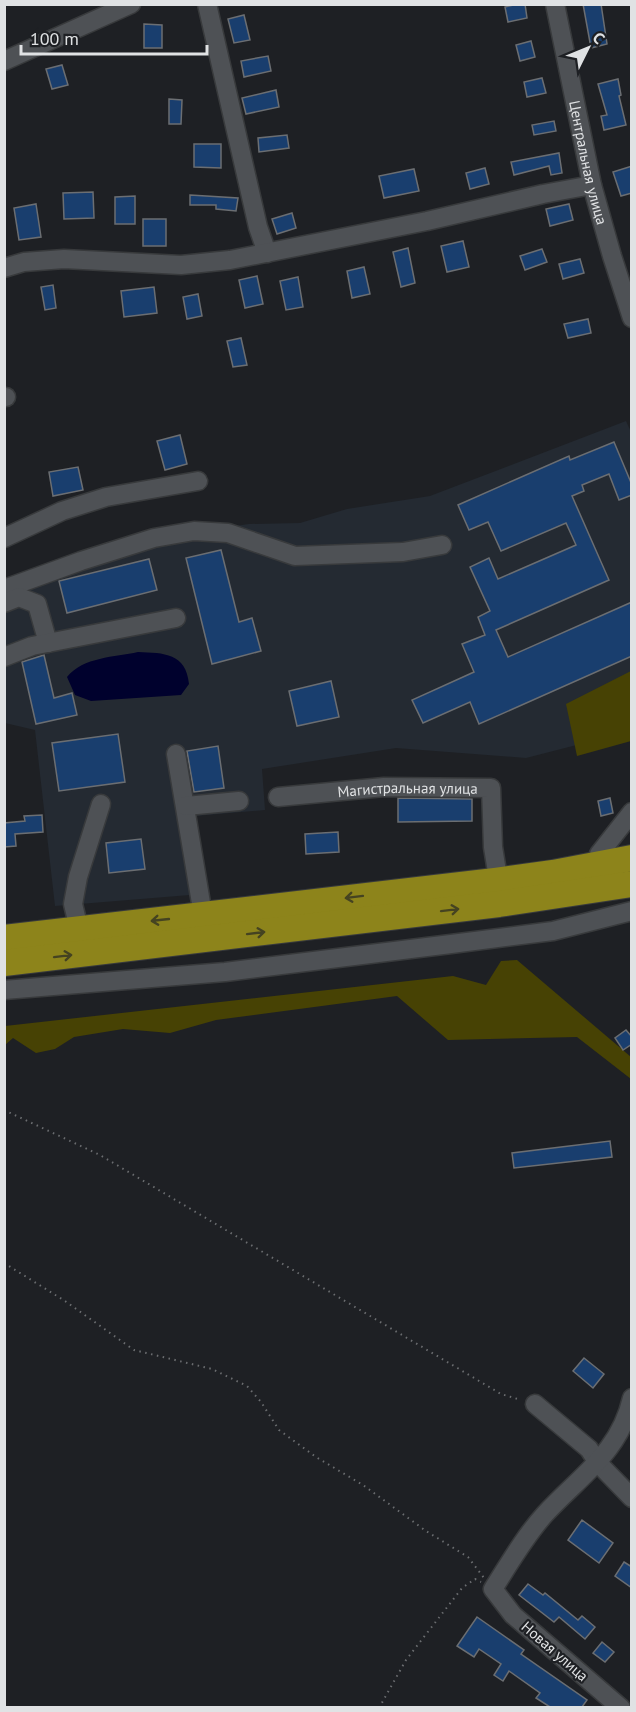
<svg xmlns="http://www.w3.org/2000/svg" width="636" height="1712" font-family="'PT Sans',sans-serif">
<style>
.built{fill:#242a32}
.green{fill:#474204}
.water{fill:#00012d}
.building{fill:#193e6e;stroke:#6b6e72;stroke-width:1.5}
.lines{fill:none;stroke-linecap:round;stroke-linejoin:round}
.minor-casing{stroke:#383a3c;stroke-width:21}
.highway-casing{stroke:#383a3c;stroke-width:28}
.path{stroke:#6b6d70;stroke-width:2;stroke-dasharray:1.5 4.5;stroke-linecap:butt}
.minor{stroke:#4e5155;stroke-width:18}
.highway{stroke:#8d841b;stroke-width:26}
.oneway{stroke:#454321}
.labels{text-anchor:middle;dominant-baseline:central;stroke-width:4.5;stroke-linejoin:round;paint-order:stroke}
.street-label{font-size:15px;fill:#e0e2e4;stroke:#1e2024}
</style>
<rect width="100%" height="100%" fill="#1e2024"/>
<path class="built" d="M626,421L632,434L631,731L526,758L396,748L262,769L265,810L195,816L202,894L55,906L35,730L5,723V596L112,556L228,527L249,524L300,523L347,509L430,496Z"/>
<g class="green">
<path d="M631,671V741L577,756L566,704Z"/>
<path d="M517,960L631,1057V1079L577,1037L448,1040L397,996L216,1020L170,1033L123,1029L74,1037L55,1049L36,1053L13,1038L5,1045V1026L453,976L486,985L501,961Z"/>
</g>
<path class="water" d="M138,652C164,653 186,653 189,684L181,695L91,701L75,695L67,677C83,657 115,657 138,652Z"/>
<g class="building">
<path d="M518,4H525L527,18L508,22L505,7Z"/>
<path d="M583,4H601L607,44L591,48Z"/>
<path d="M244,15L250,40L234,43L228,19Z"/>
<path d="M144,24L162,25V48H144Z"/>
<path d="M531,41L535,57L520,61L516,45Z"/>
<path d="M268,56L271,71L244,77L241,61Z"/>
<path d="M62,65L68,85L52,89L46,69Z"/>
<path d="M542,78L546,93L527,97L524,82Z"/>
<path d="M618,79L621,95L619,96L626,125L604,130L601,116L607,115L598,84Z"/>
<path d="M276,90L279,107L246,114L242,98Z"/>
<path d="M169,99L182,100L181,124H169Z"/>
<path d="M554,121L556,131L534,135L532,125Z"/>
<path d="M287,135L289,148L259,152L258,138Z"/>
<path d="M194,144H221V168L194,167Z"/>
<path d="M559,153L562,173L551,175L549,166L514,175L511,162Z"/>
<path d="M632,166V193L621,196L613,172Z"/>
<path d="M485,168L489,184L470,189L466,173Z"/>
<path d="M414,169L419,191L384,198L379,176Z"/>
<path d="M93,192L94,218L64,219L63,193Z"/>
<path d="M190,195L238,198L236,211L216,209V205H190Z"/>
<path d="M135,196V224H115V197Z"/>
<path d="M36,204L41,237L19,240L14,208Z"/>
<path d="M569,204L573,220L550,226L546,209Z"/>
<path d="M292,213L296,228L277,234L272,219Z"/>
<rect x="143" y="219" width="23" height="27"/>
<path d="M463,241L469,267L447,272L441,246Z"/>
<path d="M408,248L415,283L401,287L393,252Z"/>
<path d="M542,249L547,262L525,270L520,256Z"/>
<path d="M580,259L584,273L563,279L559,264Z"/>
<path d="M364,267L370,294L352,298L347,271Z"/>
<path d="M257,276L263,304L245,308L239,280Z"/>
<path d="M298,277L303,307L286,310L280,281Z"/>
<path d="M53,285L56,308L45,310L41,287Z"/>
<path d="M154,287L157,313L124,317L121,291Z"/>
<path d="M198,294L202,316L187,319L183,297Z"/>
<path d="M588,319L591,333L568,338L564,324Z"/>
<path d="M241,338L247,365L233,367L227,341Z"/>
<path d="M180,435L187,464L165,470L157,441Z"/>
<path d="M614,442L632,485V495L619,500L609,474L582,485L584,491L572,496L609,580L496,630L508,657L632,602V656L479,724L470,702L423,723L412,700L474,672L462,644L485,635L478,617L490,611L470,567L489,558L498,579L576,545L566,523L501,551L488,522L469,530L458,505L569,456L570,460Z"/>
<path d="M78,467L83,490L53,496L49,472Z"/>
<path d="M221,550L239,622L252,618L261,651L212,664L186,558Z"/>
<path d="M149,559L157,590L67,613L59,581Z"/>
<path d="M44,655L54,698L72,693L77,715L36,724L22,662Z"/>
<path d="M331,681L339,717L297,726L289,691Z"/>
<path d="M118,734L125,782L59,791L52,743Z"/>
<path d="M218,746L224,788L194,792L187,751Z"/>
<path d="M398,798L472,799V821L398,822Z"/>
<path d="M610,798L613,813L601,816L598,801Z"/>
<path d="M42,815L43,832L15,834L16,846L4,847V823L25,821L24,816Z"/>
<path d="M338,832L339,852L306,854L305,834Z"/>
<path d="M141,839L145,869L109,873L106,843Z"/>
<path d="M626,1030L632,1037V1044L623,1050L615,1038Z"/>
<path d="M610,1141L612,1157L514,1168L512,1153Z"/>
<path d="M584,1358L604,1374L593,1388L573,1371Z"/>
<path d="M582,1520L613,1543L599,1563L568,1540Z"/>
<path d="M624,1562L632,1567V1588L615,1576Z"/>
<path d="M528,1584L543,1595L545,1593L578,1620L582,1616L595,1627L585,1639L559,1617L554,1622L519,1595Z"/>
<path d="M477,1617L524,1650L521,1654L587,1700L582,1707H550L536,1698L540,1693L509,1671L503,1681L494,1675L501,1664L479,1649L474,1657L457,1646Z"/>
<path d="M602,1642L614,1652L605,1662L593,1653Z"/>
</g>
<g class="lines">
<g class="minor-casing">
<g id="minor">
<path d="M207,4L258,227L267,253"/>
<path id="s1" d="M555,4L592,185L612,256L632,318"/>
<path d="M4,61L131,4"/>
<path d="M4,268L24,262L64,259L181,265L230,260L427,221L543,194L592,185"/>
<path d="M4,397H6"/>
<path d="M4,538L62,511L106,497L198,481"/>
<path d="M4,589L81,561L154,538L194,531L228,533L295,556L403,552L442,545"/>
<path d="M4,603L19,597L37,604L48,643"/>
<path d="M4,657L32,646L176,618"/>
<path d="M176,754L203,915"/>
<path id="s2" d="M278,797L384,787L491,788L493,847L497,872"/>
<path d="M186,806L239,801"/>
<path d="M599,854L632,812"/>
<path d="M79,929L73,904L78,877L101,804"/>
<path d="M4,990L225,972L451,944L553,931L632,911"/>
<path d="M535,1404L589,1449L598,1463L632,1498"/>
<path d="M621,1708L513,1615L493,1589C509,1564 525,1536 545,1514C580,1476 620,1452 632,1398"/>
</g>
</g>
<g class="highway-casing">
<g id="highway">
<path d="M4,938L495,881L553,873L632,858"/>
<path d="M4,963L499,904L632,884"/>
</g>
</g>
<g class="path">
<path d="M4,1110L100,1155L501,1394L521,1400"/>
<path d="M4,1263L65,1301L134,1350L212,1369L247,1386L261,1402L279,1430L316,1457L363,1485L426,1531L468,1557L484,1578"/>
<path d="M379,1708L406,1660L462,1588L475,1579L481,1582"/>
</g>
<use href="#minor" class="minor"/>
<use href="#highway" class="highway"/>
</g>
<defs><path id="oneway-shaft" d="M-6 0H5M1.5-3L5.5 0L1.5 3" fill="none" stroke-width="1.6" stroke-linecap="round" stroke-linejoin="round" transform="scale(1.5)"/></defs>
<g class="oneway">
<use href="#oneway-shaft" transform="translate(354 897) rotate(173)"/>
<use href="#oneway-shaft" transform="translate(450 910) rotate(-7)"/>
<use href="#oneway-shaft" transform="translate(160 920) rotate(174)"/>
<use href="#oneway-shaft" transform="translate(256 933) rotate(-7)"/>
<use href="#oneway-shaft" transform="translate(63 956) rotate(-7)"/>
</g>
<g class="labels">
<g class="street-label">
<text stroke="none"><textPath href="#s1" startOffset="162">Центральная улица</textPath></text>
<text stroke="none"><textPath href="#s2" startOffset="130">Магистральная улица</textPath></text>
<text transform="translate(555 1651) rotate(41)">Новая улица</text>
</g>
</g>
<rect width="636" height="1712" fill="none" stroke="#e0e2e4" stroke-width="12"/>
<g transform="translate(588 48) rotate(47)" stroke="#1e2024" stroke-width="4.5" paint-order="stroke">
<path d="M0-4.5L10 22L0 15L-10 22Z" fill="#e0e2e4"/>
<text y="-9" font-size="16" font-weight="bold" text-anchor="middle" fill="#e0e2e4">С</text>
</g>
<path d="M21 45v9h186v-9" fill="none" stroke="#e0e2e4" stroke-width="3"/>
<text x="30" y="45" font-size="18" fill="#e0e2e4" stroke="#1e2024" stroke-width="4.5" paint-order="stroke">100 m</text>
</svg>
